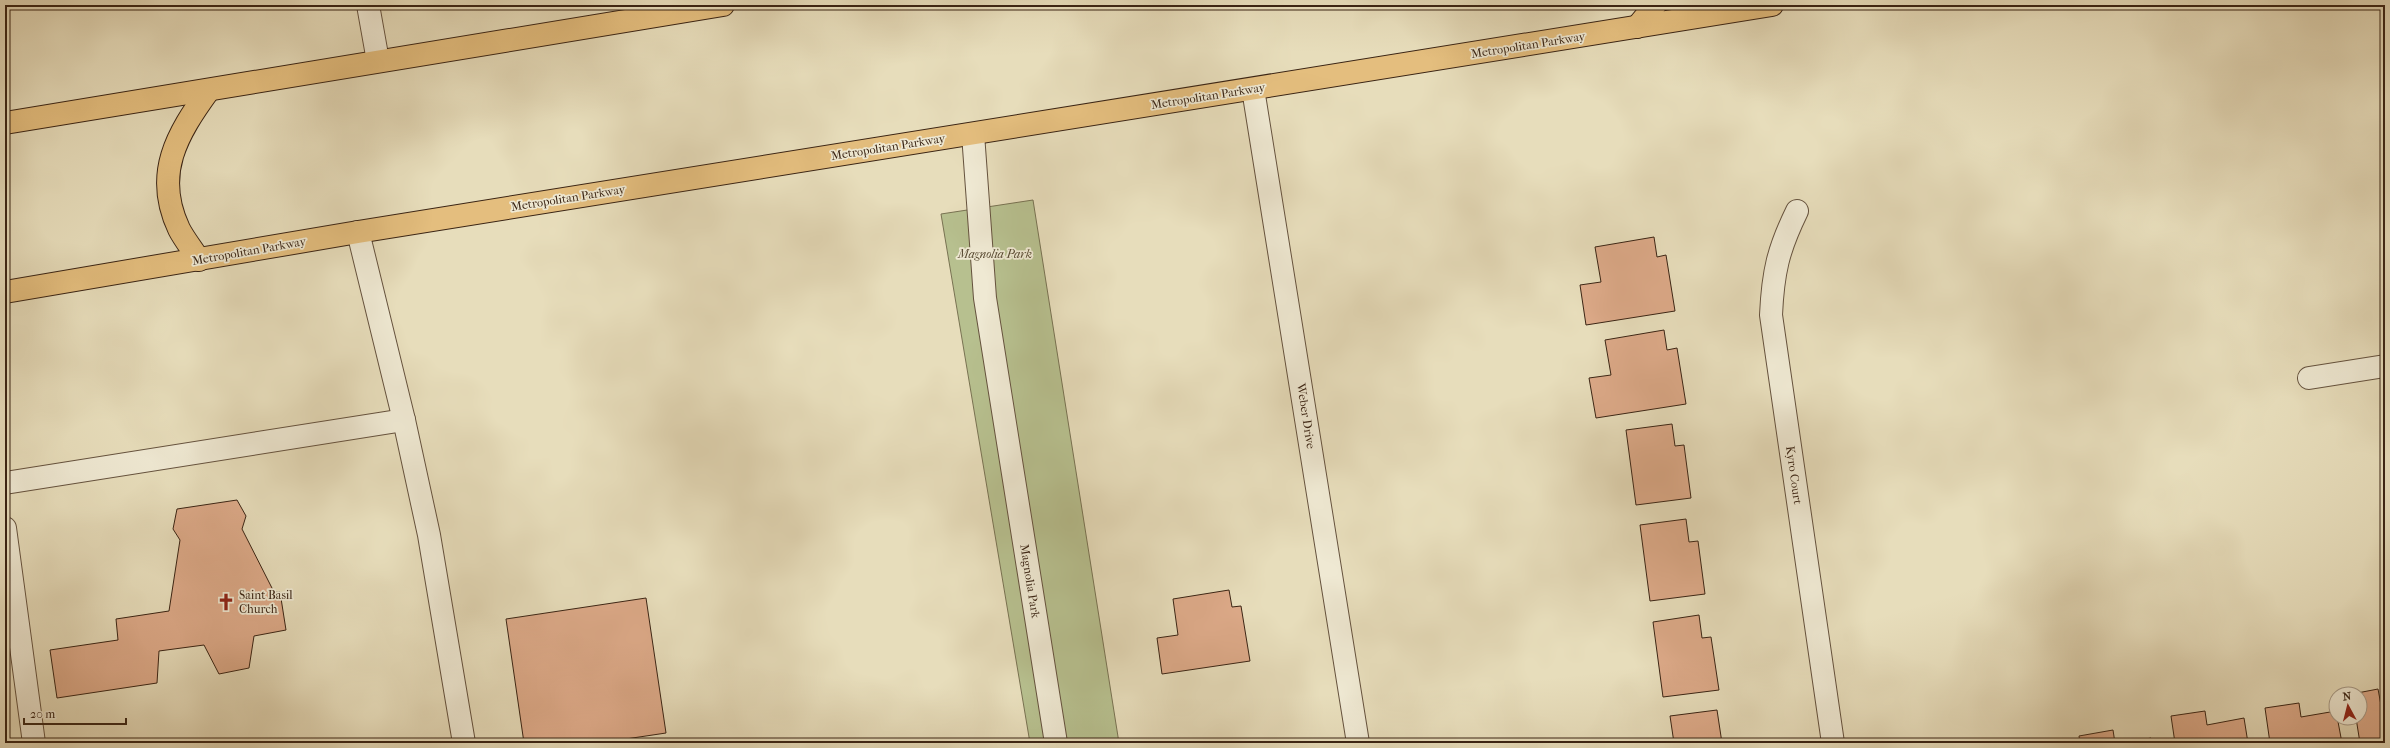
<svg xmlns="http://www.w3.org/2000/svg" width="2390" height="748" font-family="'IM FELL French Canon',serif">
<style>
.green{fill:#b7c08f;stroke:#787252}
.building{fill:#ddaa89;stroke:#3a2414}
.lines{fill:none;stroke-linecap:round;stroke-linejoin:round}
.minor-casing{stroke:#65523e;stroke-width:24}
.major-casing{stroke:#3a2414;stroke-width:24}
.minor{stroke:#efe9d3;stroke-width:22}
.major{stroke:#e4be7e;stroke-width:22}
.labels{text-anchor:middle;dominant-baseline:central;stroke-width:3.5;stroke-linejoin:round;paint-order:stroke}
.street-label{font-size:12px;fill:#3a2414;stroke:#efe9d3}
.park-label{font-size:12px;font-style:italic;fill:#594b33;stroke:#efe9d3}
.poi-label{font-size:12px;fill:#3a2414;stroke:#efe9d3;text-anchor:start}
</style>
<rect width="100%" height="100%" fill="#e7ddbb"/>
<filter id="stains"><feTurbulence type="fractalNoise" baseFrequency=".005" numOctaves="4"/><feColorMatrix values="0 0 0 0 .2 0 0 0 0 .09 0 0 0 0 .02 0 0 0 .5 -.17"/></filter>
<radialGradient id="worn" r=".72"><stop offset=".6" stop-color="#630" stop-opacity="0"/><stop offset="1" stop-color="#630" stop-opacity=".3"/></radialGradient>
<path class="green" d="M1033,200L1119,743H1030L941,214Z"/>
<g class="building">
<path d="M1654,237L1657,257L1666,255L1675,311L1586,325L1580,285L1601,282L1595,247Z"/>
<path d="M1664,330L1667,350L1677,348L1686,404L1596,418L1589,378L1611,375L1605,340Z"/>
<path d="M1672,424L1675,446L1684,445L1691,498L1636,505L1626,430Z"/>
<path d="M237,500L246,516L242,529L274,592H280L286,630L254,636L249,668L219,674L204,645L159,651L157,683L57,698L50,650L118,640L116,619L169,611L180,540L173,529L177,509Z"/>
<path d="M1686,519L1689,542L1698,541L1705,594L1650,601L1640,525Z"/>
<path d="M1229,590L1232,607L1241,606L1250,661L1162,674L1157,638L1178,635L1173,599Z"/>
<path d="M646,598L666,733L599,743H524L506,619Z"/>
<path d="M1699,615L1702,638L1711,637L1719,690L1663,697L1653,622Z"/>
<path d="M2378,689L2383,716L2385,715V743H2360L2356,718H2360V694H2352Z"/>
<path d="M2299,703L2301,717L2336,711L2342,743H2270L2265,708Z"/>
<path d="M1717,710L1722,743H1674L1670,716Z"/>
<path d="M2205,711L2207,725L2244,718L2248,743H2175L2171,716Z"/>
<path d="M2113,730L2115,743H2080L2079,736Z"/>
<path d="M2151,738L2152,743H2124Z"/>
</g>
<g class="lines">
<g class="minor-casing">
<g id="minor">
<path d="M368,5L378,61"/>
<path d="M1253,89L1358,743"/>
<path d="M973,134L985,298L1056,743"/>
<path d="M1797,211C1778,250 1773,272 1771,315L1833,743"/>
<path d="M358,232L404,420L429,535L464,743"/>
<path d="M2309,378L2385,366"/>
<path d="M5,483L404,420"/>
<path d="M5,528L34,743"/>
</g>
</g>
<g class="major-casing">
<g id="major">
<path d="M1637,27L1655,5"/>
<path d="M5,123L723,5"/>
<path d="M199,260C193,250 184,239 179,229C153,174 177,134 209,90"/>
<path d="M5,292L358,232L1772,5"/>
</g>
</g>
<use href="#minor" class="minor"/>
<use href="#major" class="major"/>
</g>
<defs>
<g id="church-bare" transform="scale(1.38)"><path d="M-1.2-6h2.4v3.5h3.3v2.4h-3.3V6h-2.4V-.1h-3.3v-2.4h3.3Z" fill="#8f2418" stroke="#efe9d3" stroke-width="2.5" paint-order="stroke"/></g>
</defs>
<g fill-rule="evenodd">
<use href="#church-bare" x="226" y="602"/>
</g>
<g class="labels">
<g class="street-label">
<text transform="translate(1528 45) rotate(-9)">Metropolitan Parkway</text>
<text transform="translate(1208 96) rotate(-9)">Metropolitan Parkway</text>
<text transform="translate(888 147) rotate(-9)">Metropolitan Parkway</text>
<text transform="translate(568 198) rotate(-9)">Metropolitan Parkway</text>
<text transform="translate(249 251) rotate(-10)">Metropolitan Parkway</text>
<text transform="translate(1306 416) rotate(81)">Weber Drive</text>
<text transform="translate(1794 475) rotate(82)">Kyro Court</text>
<text transform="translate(1030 581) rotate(81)">Magnolia Park</text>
</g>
<g class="park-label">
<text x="995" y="254">Magnolia Park</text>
</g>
<g class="poi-label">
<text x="239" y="595">Saint Basil<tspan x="239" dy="14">Church</tspan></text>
</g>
</g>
<rect width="2390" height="748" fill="none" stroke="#e7ddbb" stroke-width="20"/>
<rect x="6" y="6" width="2378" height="736" fill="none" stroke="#3a2414" stroke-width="2"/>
<rect x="10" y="10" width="2370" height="728" fill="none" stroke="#3a2414"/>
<g transform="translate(2348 706) rotate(353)"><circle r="19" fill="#efe9d3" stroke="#a79a87"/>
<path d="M0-3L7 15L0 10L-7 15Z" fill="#8f2418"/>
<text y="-6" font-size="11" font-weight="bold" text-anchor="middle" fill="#3a2414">N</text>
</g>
<path d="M24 718v6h102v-6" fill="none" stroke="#3a2414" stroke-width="2"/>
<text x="30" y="718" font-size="12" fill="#3a2414" stroke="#efe9d3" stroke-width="3" paint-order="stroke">20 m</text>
<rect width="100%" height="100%" filter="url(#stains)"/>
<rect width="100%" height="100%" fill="url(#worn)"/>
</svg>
